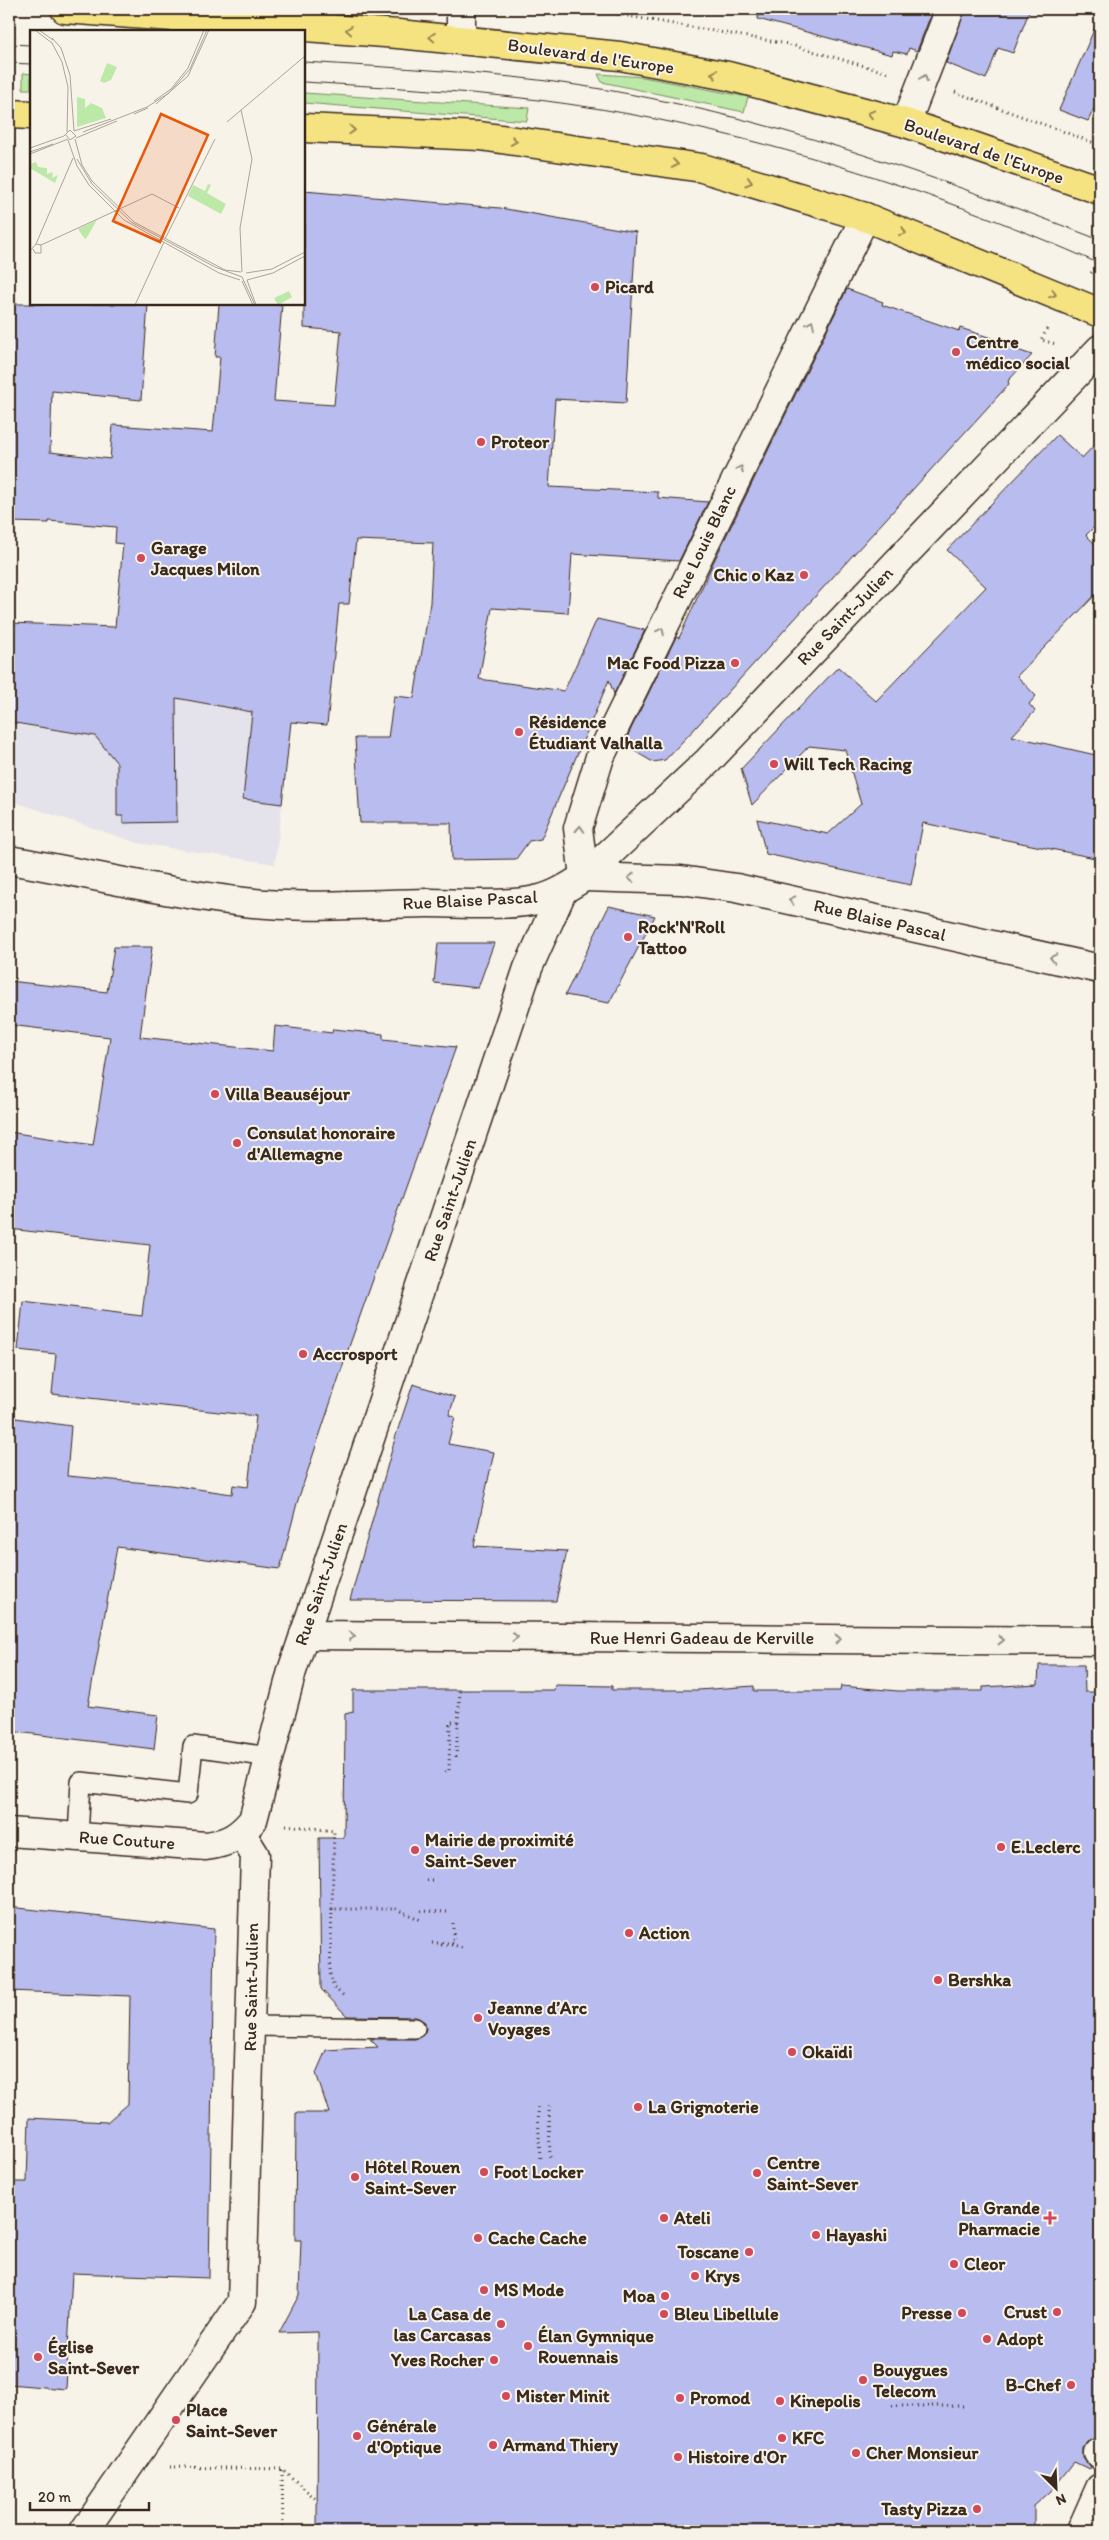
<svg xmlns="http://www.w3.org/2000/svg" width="1109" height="2540" font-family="Itim,sans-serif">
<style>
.built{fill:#e4e2ea}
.green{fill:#bce9a7;stroke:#7c8a62}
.building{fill:#b9bcee;stroke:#3b2a1e}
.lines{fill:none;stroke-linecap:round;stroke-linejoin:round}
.service-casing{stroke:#3b2a1e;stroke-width:22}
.pedestrian-casing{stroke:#3b2a1e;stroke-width:31}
.minor-casing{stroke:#3b2a1e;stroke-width:31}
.tertiary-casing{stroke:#3b2a1e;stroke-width:31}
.primary-casing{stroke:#3b2a1e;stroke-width:31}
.path{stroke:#3b2a1e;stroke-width:3;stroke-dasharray:1 4;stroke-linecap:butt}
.service{stroke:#f7f3e8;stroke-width:19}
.pedestrian{stroke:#f7f3e8;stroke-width:28}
.minor{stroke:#f7f3e8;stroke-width:28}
.tertiary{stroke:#f7f3e8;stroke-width:28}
.primary{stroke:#f5e382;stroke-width:28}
.tram{stroke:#3b2a1e;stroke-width:1}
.oneway{stroke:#988650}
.oneway2{stroke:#998e83}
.poi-dot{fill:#d1495b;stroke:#f7f3e8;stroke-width:2}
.labels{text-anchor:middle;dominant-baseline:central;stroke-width:4;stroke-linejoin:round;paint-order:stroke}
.street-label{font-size:18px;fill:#3b2a1e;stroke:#f7f3e8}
.poi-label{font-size:18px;font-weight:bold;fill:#3b2a1e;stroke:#f7f3e8;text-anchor:start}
.inset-road{fill:none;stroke:#aca397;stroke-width:1}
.view{fill:#e8590c;fill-opacity:0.15;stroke:#e8590c;stroke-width:2.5}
.inset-edge{fill:none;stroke:#3b2a1e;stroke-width:2.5}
</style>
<rect width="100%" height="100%" fill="#f7f3e8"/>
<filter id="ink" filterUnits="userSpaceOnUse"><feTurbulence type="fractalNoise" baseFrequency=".02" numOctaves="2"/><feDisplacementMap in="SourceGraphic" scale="10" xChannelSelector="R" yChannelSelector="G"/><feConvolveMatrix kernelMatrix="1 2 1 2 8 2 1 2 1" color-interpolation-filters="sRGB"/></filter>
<g filter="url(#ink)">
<path class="built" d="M9,668L292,719L275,864L138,843L9,800Z"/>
<g class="green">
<path d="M23,73L31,74V89H23Z"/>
<path d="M598,74L643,77L748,97L744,112L602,82Z"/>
<path d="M304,93L529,108L527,121L304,103Z"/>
</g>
<g class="building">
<path d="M759,9H933L917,51L909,48L907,54L893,51L892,55L758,19Z"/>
<path d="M965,9H1030L1013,53L998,48L986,79L946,63Z"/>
<path d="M1100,16V96L1088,121L1059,110Z"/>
<path d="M304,191L500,208L636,232L626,403L555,399L549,487L658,492V498L708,502L679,561L572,554L568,613L492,608L479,679L564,691L597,619L645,630L614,694L609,680L541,839L529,841L516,859L452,860L451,823H360L355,738H388L394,696L414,698L430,603L433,543L356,540L349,604H339L327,725L291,722L282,804L243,799L252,712L176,698L177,822L123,823V816H117V763L95,736L9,722V623L115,627L123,544L115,543L116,527L49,521V523L9,522V304H148L141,400L52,391L50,452L110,459L113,425L213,432L220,357H215L219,304H282L274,401L334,405L341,331L304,328Z"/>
<path d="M847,289L883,302L882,305L959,331L960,328L998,340L1000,344L1032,355L1008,381L1009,384L698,725L665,760L653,762L634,751L628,735L676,637L679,638L713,563Z"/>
<path d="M1057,435L1082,458L1100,439V521L1086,535L1100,549V590L1017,676L1036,696L1029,704L1035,711L1012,736L1100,756V859L923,823L911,885L766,854L757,819L828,834L861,804L845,750L809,746L752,805L741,769L838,667L876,701L986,587L947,550Z"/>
<path d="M609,906L655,916L609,1003L565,995Z"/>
<path d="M438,943H494L478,988L434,983Z"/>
<path d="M114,947H152L140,1037L273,1051L275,1026L332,1033L333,1029L383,1034V1039L456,1047L350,1344L297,1503L280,1569L117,1547L88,1706L158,1715L154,1749L9,1731V1417L71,1426L67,1476L170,1485L232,1494L233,1485L248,1487L256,1416L52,1394L56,1354L18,1350L23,1301L142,1316L150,1245L9,1229V1132L93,1145L110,1037L9,1025V981L107,992Z"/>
<path d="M413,1384L455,1397L449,1415L455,1417L448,1444L494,1452L474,1546L567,1551L556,1601L350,1600L396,1435Z"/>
<path d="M1039,1665H1084L1085,1692H1100V2395L1094,2426L1100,2429V2438L1087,2442L1083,2448V2458L1090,2467L1089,2469L1074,2462L1051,2491L1034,2506V2531H317L318,2332L279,2333L299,2295L301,2240H295L296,2113H329L316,2073L326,2050L378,2047L370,2039H415L424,2034L426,2029L425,2022L416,2017L347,2016L321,1989L319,1838H344L345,1714L353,1712V1690H554L555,1685L612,1686V1690H698L754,1686V1691H840L841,1686L898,1691H983V1687L1038,1684Z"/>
<path d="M9,1907L214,1929L209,2278L72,2273L66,2389L9,2384V2182H27L29,2118L107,2122L128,2104L130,1996L9,1991Z"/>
</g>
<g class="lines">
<g class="service-casing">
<g id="service">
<path d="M78,1836L81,1782L188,1794L193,1746L269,1757"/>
<path d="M250,2026L415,2028"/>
</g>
</g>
<g class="pedestrian-casing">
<g id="pedestrian">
<path d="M461,40V9"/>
<path d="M1098,2453L1100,2455"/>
<path d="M84,2531L242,2302L255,1855L242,1834"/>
<path d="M1081,2531L1100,2488"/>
</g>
</g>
<g class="minor-casing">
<g id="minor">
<path d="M906,123L950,9"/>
<path d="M865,217L600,757L578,828L584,877L681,880L736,888L1100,969"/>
<path d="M304,1635L1100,1641"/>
<path d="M9,1832L206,1846C228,1843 239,1837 253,1820L292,1671L528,968L563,890"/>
</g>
</g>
<g class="tertiary-casing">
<path id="tertiary" d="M9,860C88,873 165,893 244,902C304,909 366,904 427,903C457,903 512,907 540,899C556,895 570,886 584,877L708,761L1100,349"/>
</g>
<g class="primary-casing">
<g id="primary">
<path d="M65,9L398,34L620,56L728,76L906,123L1100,190"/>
<path d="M9,114L31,115"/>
<path d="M304,128L480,136L702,168L865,217L1100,313"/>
</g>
</g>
<g class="path">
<path d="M588,9L788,44L889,73"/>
<path d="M14,37V23"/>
<path d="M955,92L1100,145"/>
<path d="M1091,273L1100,262"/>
<path d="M1047,329L1041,340L1056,344"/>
<path d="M456,1757L460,1690"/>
<path d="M445,1772L449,1771L450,1722H459"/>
<path d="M286,1825L334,1831L332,1909H396L421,1920"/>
<path d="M426,1880H433"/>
<path d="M332,1909L330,1973L334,1988L344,1996"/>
<path d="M421,1911L448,1912"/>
<path d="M432,1943H453V1919"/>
<path d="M441,1945H454L465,1949"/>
<path d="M549,2106L550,2160"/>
<path d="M538,2107L540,2162"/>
<path d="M892,2406H967"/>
<path d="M170,2467L282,2469L317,2500"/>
<path d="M282,2470L283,2531"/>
</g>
<use href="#service" class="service"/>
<use href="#pedestrian" class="pedestrian"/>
<use href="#minor" class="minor"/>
<use href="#tertiary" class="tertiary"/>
<use href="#primary" class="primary"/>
<g class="tram">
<path d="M9,44L31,45"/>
<path d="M304,62C397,68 491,72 583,86C762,114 932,175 1100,240"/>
<path d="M9,63L31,64"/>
<path d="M304,82C379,87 455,90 530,99C725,122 922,185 1100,264"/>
</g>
</g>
<defs><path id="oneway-chevron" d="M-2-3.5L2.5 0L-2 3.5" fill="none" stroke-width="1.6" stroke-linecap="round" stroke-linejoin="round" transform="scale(1.25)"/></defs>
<g class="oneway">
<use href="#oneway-chevron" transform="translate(349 30) rotate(-176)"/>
<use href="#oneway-chevron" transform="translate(432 37) rotate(-175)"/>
<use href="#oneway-chevron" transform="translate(714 74) rotate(-170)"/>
<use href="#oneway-chevron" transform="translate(871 114) rotate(-165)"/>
<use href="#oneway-chevron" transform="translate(352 130) rotate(3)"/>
<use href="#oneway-chevron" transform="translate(514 141) rotate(8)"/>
<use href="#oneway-chevron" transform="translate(675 164) rotate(8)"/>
<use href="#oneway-chevron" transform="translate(749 182) rotate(17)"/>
<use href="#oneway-chevron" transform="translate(903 232) rotate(22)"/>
<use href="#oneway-chevron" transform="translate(1053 294) rotate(21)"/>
</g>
<g class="oneway2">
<use href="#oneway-chevron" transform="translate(924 78) rotate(-69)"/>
<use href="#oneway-chevron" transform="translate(811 324) rotate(-64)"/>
<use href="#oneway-chevron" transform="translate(740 469) rotate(-64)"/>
<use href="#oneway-chevron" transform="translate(661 631) rotate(-64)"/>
<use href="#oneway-chevron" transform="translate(580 829) rotate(-87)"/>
<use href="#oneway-chevron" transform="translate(631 878) rotate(-179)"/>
<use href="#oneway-chevron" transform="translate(792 900) rotate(-167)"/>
<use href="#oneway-chevron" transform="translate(1053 958) rotate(-167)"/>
<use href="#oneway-chevron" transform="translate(352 1636) rotate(1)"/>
<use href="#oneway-chevron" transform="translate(515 1637)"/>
<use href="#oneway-chevron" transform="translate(838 1639)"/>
<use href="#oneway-chevron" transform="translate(1001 1640)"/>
</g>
</g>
<g class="poi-dot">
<circle cx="595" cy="287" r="5"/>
<circle cx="956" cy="352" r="5"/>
<circle cx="481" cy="442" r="5"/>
<circle cx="141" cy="558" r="5"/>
<circle cx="804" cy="575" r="5"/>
<circle cx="735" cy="663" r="5"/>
<circle cx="519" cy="732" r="5"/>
<circle cx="774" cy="764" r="5"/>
<circle cx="628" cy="937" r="5"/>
<circle cx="215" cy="1094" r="5"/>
<circle cx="237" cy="1143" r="5"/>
<circle cx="303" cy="1354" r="5"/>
<circle cx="1001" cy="1847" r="5"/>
<circle cx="415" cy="1850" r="5"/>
<circle cx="629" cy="1933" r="5"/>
<circle cx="938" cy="1980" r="5"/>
<circle cx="478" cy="2018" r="5"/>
<circle cx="792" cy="2052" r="5"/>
<circle cx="638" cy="2107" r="5"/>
<circle cx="484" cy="2172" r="5"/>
<circle cx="757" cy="2173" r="5"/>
<circle cx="355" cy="2177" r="5"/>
<circle cx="664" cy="2218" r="5"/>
<path d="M1047.5 2210.5h5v5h5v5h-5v5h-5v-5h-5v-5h5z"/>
<circle cx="816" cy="2235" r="5"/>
<circle cx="478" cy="2238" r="5"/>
<circle cx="749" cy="2252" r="5"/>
<circle cx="954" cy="2264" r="5"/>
<circle cx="695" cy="2276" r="5"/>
<circle cx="484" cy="2290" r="5"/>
<circle cx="665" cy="2296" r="5"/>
<circle cx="1057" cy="2312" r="5"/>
<circle cx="962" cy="2313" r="5"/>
<circle cx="664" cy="2314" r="5"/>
<circle cx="501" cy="2324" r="5"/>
<circle cx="987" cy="2339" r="5"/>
<circle cx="528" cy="2346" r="5"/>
<circle cx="38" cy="2357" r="5"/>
<circle cx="494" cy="2360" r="5"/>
<circle cx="863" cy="2380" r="5"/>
<circle cx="1071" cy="2385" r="5"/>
<circle cx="506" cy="2396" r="5"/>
<circle cx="680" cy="2398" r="5"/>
<circle cx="780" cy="2401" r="5"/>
<circle cx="176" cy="2420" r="5"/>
<circle cx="357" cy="2436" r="5"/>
<circle cx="782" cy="2438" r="5"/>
<circle cx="493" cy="2445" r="5"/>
<circle cx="856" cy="2453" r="5"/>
<circle cx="678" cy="2457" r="5"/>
<circle cx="977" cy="2509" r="5"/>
</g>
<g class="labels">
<g class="street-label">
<text transform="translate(591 56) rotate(8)">Boulevard de l'Europe</text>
<text transform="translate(984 151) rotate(19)">Boulevard de l'Europe</text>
<text transform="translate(704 542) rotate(-64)">Rue Louis Blanc</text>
<text transform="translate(845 616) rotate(-46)">Rue Saint-Julien</text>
<text transform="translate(470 900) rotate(-3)">Rue Blaise Pascal</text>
<text transform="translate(880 920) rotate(13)">Rue Blaise Pascal</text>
<text transform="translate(450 1200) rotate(-71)">Rue Saint-Julien</text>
<text transform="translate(321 1584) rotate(-71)">Rue Saint-Julien</text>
<text x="702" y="1638">Rue Henri Gadeau de Kerville</text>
<text transform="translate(127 1840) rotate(4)">Rue Couture</text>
<text transform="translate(251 1987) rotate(-89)">Rue Saint-Julien</text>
</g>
<g class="poi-label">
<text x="605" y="287">Picard</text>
<text x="966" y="342">Centre<tspan x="966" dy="21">médico social</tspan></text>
<text x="491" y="442">Proteor</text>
<text x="151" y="548">Garage<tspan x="151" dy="21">Jacques Milon</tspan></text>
<text x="794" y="575" text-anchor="end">Chic o Kaz</text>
<text x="725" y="663" text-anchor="end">Mac Food Pizza</text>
<text x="529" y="722">Résidence<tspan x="529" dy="21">Étudiant Valhalla</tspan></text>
<text x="784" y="764">Will Tech Racing</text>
<text x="638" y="927">Rock'N'Roll<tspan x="638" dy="21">Tattoo</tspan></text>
<text x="225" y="1094">Villa Beauséjour</text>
<text x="247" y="1133">Consulat honoraire<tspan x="247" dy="21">d'Allemagne</tspan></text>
<text x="313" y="1354">Accrosport</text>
<text x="425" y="1840">Mairie de proximité<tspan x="425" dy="21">Saint-Sever</tspan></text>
<text x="1011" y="1847">E.Leclerc</text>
<text x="639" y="1933">Action</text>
<text x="948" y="1980">Bershka</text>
<text x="488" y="2008">Jeanne d’Arc<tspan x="488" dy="21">Voyages</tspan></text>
<text x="802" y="2052">Okaïdi</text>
<text x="648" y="2107">La Grignoterie</text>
<text x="767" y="2163">Centre<tspan x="767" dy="21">Saint-Sever</tspan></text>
<text x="365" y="2167">Hôtel Rouen<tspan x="365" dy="21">Saint-Sever</tspan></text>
<text x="494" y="2172">Foot Locker</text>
<text x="1040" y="2208" text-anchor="end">La Grande<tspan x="1040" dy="21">Pharmacie</tspan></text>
<text x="674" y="2218">Ateli</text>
<text x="826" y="2235">Hayashi</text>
<text x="488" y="2238">Cache Cache</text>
<text x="739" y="2252" text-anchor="end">Toscane</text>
<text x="964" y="2264">Cleor</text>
<text x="705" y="2276">Krys</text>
<text x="494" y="2290">MS Mode</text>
<text x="655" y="2296" text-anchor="end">Moa</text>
<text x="1047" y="2312" text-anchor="end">Crust</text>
<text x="952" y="2313" text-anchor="end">Presse</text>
<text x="491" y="2314" text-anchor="end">La Casa de<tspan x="491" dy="21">las Carcasas</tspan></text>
<text x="674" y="2314">Bleu Libellule</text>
<text x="538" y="2336">Élan Gymnique<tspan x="538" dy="21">Rouennais</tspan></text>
<text x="997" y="2339">Adopt</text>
<text x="48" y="2347">Église<tspan x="48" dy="21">Saint-Sever</tspan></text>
<text x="484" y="2360" text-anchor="end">Yves Rocher</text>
<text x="873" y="2370">Bouygues<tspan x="873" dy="21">Telecom</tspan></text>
<text x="1061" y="2385" text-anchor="end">B-Chef</text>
<text x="516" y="2396">Mister Minit</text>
<text x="690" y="2398">Promod</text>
<text x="790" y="2401">Kinepolis</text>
<text x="186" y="2410">Place<tspan x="186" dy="21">Saint-Sever</tspan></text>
<text x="367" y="2426">Générale<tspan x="367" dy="21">d'Optique</tspan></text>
<text x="792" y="2438">KFC</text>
<text x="503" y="2445">Armand Thiery</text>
<text x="866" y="2453">Cher Monsieur</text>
<text x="688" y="2457">Histoire d'Or</text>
<text x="967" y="2509" text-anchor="end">Tasty Pizza</text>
</g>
</g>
<g transform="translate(30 30)">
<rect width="275" height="275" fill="#f7f3e8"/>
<path d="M77,33L87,37L81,50L74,53L70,51ZM47,67L55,69V78L61,73L72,78L76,88L47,97ZM6,132L8,137L17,138V144L23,142L22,148L28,145L25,153L0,138V134ZM178,154L181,155L177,163L196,174L191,184L158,166L163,155L175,161ZM67,190L56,209L54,208L48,199ZM259,261L262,267L248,275L244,268Z" fill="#bce9a7"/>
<path class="inset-road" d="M5,0L22,13L32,32L38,57L37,102M9,0L23,10M22,8L31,18L40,45L44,101M124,71L141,59L158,38L174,0M126,74L158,46L179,0M211,80L222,129L210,198L212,242M104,84L118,78M197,92L275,26M44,101L81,89M53,102L117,77L139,63L160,39L177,0M46,108L87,91M45,109L52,135L62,151L104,192L195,240L211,242M38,110L47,136L59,155L94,190L189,243L210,250M0,118L34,106L40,100L46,106L40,110L36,105M0,122L23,114M0,124L38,109M47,129L62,154L101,192L185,237L212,247L225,275M135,209L185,109M6,214L43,128M3,219L5,223H11V215M0,221L6,214L11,215L122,164L149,178M216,243L242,239L275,222M217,250L226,275M217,250L243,243L275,226M212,251L223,275M105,275L134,212"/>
<path class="view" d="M131,84L178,105L130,212L83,191Z"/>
<rect width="275" height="275" class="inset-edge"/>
</g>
<rect width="1109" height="2540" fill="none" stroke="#f7f3e8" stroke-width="30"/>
<rect x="15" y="15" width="1079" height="2510" fill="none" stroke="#3b2a1e" stroke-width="2" filter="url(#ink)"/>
<g transform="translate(1056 2488) rotate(156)" stroke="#f7f3e8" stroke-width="4" paint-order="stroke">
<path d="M0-4L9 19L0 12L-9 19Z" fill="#3b2a1e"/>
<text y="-8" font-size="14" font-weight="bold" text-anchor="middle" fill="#3b2a1e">N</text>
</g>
<path d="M30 2502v8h119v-8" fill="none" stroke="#3b2a1e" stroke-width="2.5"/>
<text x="38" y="2502" font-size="15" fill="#3b2a1e" stroke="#f7f3e8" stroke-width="4" paint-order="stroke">20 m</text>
</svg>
